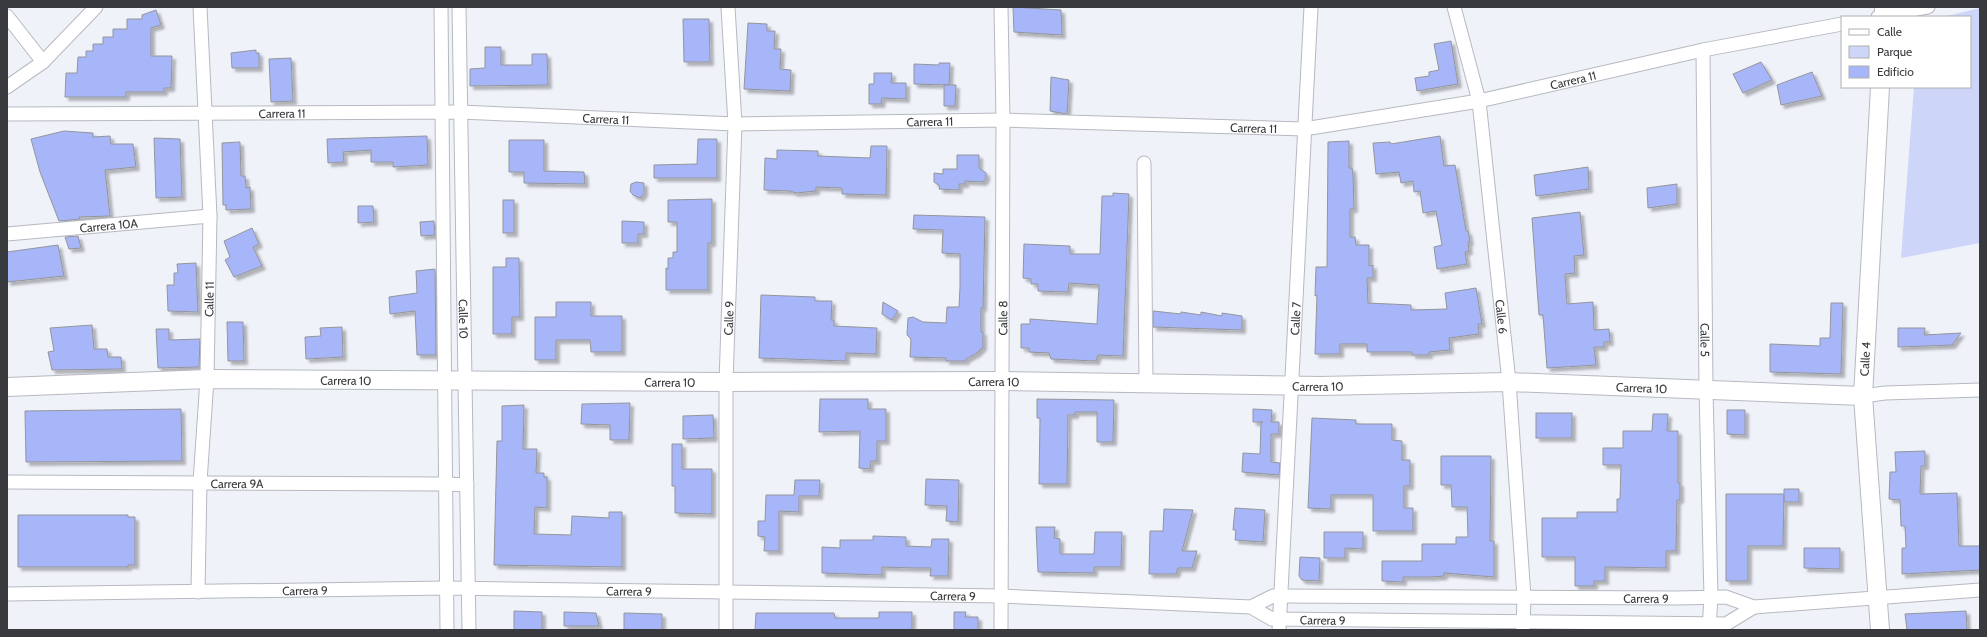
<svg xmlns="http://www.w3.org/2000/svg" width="1987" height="637" font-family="Cabin,sans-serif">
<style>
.green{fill:#cdd6f9}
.building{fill:#a7b6f8;stroke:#93959c;filter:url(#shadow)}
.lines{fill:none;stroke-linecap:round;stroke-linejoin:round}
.street-casing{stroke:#b7b9c0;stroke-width:15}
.secondary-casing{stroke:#b7b9c0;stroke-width:20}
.street{stroke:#fff;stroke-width:13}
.secondary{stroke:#fff;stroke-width:18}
.labels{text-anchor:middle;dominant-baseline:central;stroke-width:3;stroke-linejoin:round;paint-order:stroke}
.street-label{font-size:12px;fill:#393a3d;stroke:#fff}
</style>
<defs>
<filter id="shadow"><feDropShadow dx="3.5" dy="3.5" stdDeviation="1" flood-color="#0004"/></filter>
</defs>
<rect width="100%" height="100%" fill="#f0f2fa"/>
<path class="green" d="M1980,8V243L1901,258L1914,87H1970V17H1943Z"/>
<g class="building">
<path d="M1013,7L1061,10L1062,35L1014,32Z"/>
<path d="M156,10L161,25L151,28V56H172L171,88H164V92H126V97H65L66,73H77L78,57H86V51H93V44H103V37H113V29H127V19H142V15Z"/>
<path d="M683,19H709L710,62H684Z"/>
<path d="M748,23L767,24V31H775L774,49H781L780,69L791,70L790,91L744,89Z"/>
<path d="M1451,41L1458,84L1417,91L1415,78L1429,76V72L1439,70L1434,44Z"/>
<path d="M485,47H501V65H532V54H547L548,85L470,86V69L485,68Z"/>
<path d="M256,50V53H259V68H232L231,53Z"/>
<path d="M291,58L293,101L271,102L269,59Z"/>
<path d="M1761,62L1772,80L1743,93L1733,74Z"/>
<path d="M939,63H950L949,85L914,84V64L939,65Z"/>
<path d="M1812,72L1822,96L1781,105L1777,85Z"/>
<path d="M874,73H892L891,83H906V99L882,98L881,104H869V84H874Z"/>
<path d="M1051,77L1069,80L1067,114L1050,111Z"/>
<path d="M944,85H956L955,106H944Z"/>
<path d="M64,131L93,133V137L110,136L111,144H133L136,167L105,170L110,216L79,217L80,219L59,221L40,172L31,139Z"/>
<path d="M427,136L428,165L393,167V162H371V150L343,152L344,162L328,163L327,139Z"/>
<path d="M1440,136L1444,166L1455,165L1466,231H1468L1470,242H1468L1469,251L1465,252L1467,264L1437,269L1434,247L1442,245L1436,211L1423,213L1420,191L1414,192L1413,181L1401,183L1399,172L1376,174L1373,143L1390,142L1391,144Z"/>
<path d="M154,138L180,139L182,197L156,198Z"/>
<path d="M698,139H717V178H654V165L697,164Z"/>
<path d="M509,140H544V171L584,172L585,184L524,183V172H509Z"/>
<path d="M1349,141V168H1352L1353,175L1354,209H1350V237H1355L1356,245H1369V266L1373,265V278H1367L1368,303L1411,305V310L1447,309L1445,293L1476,288L1482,324H1478L1479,334L1449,338L1450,350L1429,352V355H1412V352H1367V344H1340V354H1315L1317,295L1315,296L1316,267H1327L1328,142Z"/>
<path d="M240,142L241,176H245L246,188L250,187L251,209L226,210V205H223L222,143Z"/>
<path d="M871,146H887L886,195L842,194V188L816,187V191L796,193L790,191L764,190L765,158L777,159V150L818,151V156L870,158Z"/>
<path d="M957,155H979V168L986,173V178L983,182L965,181V184H959V190L939,189L940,186L934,182V173L943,174V169H957Z"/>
<path d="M1588,167L1589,189L1536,196L1534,175Z"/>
<path d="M636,182L644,183V193L640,198L633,195L630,191L631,184Z"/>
<path d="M1677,184V204L1648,208L1647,188Z"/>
<path d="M1113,193L1129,194L1123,356L1098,355L1096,361L1051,359L1049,353L1029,352V348H1021V324H1030V319L1097,324L1099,285L1069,283L1068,292L1038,291V284H1031V279L1023,278L1024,244L1070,246V254H1100L1102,196H1113Z"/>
<path d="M712,199V243H708V290H666V268L668,269V258H673V252H677V222H668V200Z"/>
<rect x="503" y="200" width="11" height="33"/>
<path d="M358,206H373L374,222L358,223Z"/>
<path d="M1580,212L1584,255L1574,256L1575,273L1565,274L1567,304L1593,302L1594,330L1609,329L1610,342H1604V347H1594L1596,365L1547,368L1543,315H1539L1532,218Z"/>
<path d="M914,215L985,217L983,308H981V332H983V347L977,353L966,359V361H946V358L910,357L911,339L907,335L908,318L913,317L923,322L946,323L947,307H959L960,287V254L942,253L943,230L913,229Z"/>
<path d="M434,221L435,235L421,236L420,222Z"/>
<path d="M622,221L644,222V234H638V243H622Z"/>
<path d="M252,228L259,244L253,247L262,266L234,277L225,260L230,257L224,241Z"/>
<path d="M78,236L81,248L69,249L65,237Z"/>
<path d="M58,245L64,276L7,282V252Z"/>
<path d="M506,258H519L520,317H512V334H493V267H506Z"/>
<path d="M196,263L198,312L168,311L167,285H174V273H178L177,264Z"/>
<path d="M435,269L436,355H417L415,311L390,314L389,297L417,293L416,271Z"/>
<path d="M761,295L815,297V301H832L831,320H834V326L877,328L876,354L846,353V361L759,358Z"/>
<path d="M556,302H591V316H622V352H591L590,340H556V360H535V317H556Z"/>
<path d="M883,302L898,311L892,320L882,314Z"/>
<path d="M1831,303H1843L1841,374L1770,372V344L1820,346V338H1830Z"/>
<path d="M1153,311L1181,314V312L1201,315V312L1222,316V313L1242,316V330L1153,327Z"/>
<path d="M227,322H243L244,361H228Z"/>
<path d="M92,325L94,349H107L108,357H121L122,369L52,370L48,352L54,351L50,328Z"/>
<path d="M342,327L343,357L306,359L305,337L321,336L320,328Z"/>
<path d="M1898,328H1925L1924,335L1961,333L1952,345L1898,347Z"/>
<path d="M156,329H169V340L200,339L199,367L158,368Z"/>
<path d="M820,399H868V409H886V441H877V461H871L870,469L859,468L860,431L819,432Z"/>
<path d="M1037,399L1114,400L1113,442H1097V412H1075V415H1068L1067,484H1039L1040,418H1037Z"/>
<path d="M630,403L629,440H610V425L581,424L582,404Z"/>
<path d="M524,405L523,449H537L536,473H544V477H547V508L535,507L534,534L571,535L572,516L609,518V512H622V567L494,565L497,441H502V406Z"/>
<path d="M181,409L182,461L26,462L25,411Z"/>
<path d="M1253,409L1272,410L1271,422H1279V434H1271V462L1280,463L1279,475L1242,472L1243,453L1260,454L1261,422H1263H1253Z"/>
<path d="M1727,410H1745V435L1727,434Z"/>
<rect x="1536" y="413" width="36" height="25"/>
<path d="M1653,414H1668L1667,431H1678V483H1680V500H1677L1676,551H1666V568L1605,567V581H1594V586H1575V557H1542V518H1577V512H1617V499H1620L1621,465H1603V448H1623V431H1652Z"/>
<path d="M713,415L714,438L683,439V416Z"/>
<path d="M1312,418L1356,420V424H1392V440L1402,441V460H1410V486H1404V508H1413V531H1373V495H1331V509L1308,508Z"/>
<path d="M672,444H682V469H712V514L675,513V486H672Z"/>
<path d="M1925,451V466H1921L1920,494L1957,493L1959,546H1980V570L1902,574V548H1906L1905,526H1901L1900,500L1889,499L1890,472H1896L1895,452Z"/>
<path d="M1441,456H1491L1490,541H1494V577L1444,573V576L1432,577H1403V582L1382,581V561H1422V544H1456V537H1468L1467,507H1452L1451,485H1441Z"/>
<path d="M926,479L959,480L958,522L946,521L947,506L925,505Z"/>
<path d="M795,480H820L819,496H799V512L779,511V551H764L765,537L758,536V521H765L766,495H794Z"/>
<path d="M1784,489H1799V502H1784V495L1783,546H1748V581H1726V494H1784Z"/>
<path d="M1235,508L1265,510L1263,542L1235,540L1236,530H1233Z"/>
<path d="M1164,509L1193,510L1182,551H1197L1192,568H1178L1176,574H1149L1150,531H1163Z"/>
<path d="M18,515H128V517H135V565H128V567H18Z"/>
<path d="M1036,527H1055L1054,538L1060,539V554H1094L1095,532H1122L1121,567H1094V573L1038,572Z"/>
<path d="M1324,532H1363V549L1345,548V558H1324Z"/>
<path d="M873,536L906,537V546L931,547L932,539H949L948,576H930L931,568H914L882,567V575L822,573V547L840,548V540H873Z"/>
<path d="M1804,548H1840V569L1804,568Z"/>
<path d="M1300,557L1320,558L1319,581L1302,580L1299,576Z"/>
<path d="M514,611L542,612V630H514Z"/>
<path d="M1966,611L1967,630H1907L1905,614Z"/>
<path d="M564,612L596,613L599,626H564Z"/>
<path d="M879,612H912V630H755L756,613H834L835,618H879Z"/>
<path d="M954,612H966L965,617H978V630H954Z"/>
<path d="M624,613L662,614V630H624Z"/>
</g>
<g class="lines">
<g class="street-casing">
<g id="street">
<path d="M441,7L447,630"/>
<path id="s1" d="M459,7L469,630"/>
<path id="s2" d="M1454,7L1479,101L1509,382L1524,597L1523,630"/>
<path d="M7,16L43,62"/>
<path d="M1878,17L1928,7"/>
<path id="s3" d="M1703,50L1706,390L1711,597L1709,630"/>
<path d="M7,87L43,62L96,7"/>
<path id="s4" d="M7,114L461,112L735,124L1003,120L1304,129L1479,101L1703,50L1842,24"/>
<path d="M1144,163L1146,383"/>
<path id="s5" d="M7,234L210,216"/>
<path d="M1863,396L1885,393L1980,390"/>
<path id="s6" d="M7,482L446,484L467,485"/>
<path id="s7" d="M198,592L200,482L207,379L210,216L200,7"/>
<path id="s8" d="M7,594L447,588L1001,596L1251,607L1273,596H1280L1676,598L1726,597L1754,607L1980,590"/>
<path id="s9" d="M1251,607L1272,619L1726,624L1754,607"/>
<path id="s10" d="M726,630V382L735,124L728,7"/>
<path id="s11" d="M1001,630L1003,120L1001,7"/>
<path id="s12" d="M1279,630L1311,7"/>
</g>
</g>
<g class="secondary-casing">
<g id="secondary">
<path d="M1884,17V7"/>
<path d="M1880,87L1863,396L1880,630"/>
<path id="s13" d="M7,387L207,379L726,382L1002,381L1320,386L1509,382L1863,396"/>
</g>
</g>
<use href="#street" class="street"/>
<use href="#secondary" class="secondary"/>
</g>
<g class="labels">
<g class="street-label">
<text stroke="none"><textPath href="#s4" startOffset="1571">Carrera 11</textPath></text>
<text stroke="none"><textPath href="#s4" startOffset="275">Carrera 11</textPath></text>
<text stroke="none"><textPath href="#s4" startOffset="599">Carrera 11</textPath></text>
<text stroke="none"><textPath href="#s4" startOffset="923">Carrera 11</textPath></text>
<text stroke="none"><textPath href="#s4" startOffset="1247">Carrera 11</textPath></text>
<text stroke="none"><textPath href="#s5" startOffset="102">Carrera 10A</textPath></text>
<text stroke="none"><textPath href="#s7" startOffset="293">Calle 11</textPath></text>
<text stroke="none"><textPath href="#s2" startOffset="314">Calle 6</textPath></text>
<text stroke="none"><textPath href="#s1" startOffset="312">Calle 10</textPath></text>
<text stroke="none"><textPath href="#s10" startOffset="312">Calle 9</textPath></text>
<text stroke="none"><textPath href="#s11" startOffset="312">Calle 8</textPath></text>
<text stroke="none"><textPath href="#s12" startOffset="312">Calle 7</textPath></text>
<text stroke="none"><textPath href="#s3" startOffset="290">Calle 5</textPath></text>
<text transform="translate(1865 359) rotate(-87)">Calle 4</text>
<text stroke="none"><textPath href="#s13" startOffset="339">Carrera 10</textPath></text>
<text stroke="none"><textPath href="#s13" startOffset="987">Carrera 10</textPath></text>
<text stroke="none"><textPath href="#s13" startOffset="663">Carrera 10</textPath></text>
<text stroke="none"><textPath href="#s13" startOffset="1311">Carrera 10</textPath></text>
<text stroke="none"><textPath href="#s13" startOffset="1635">Carrera 10</textPath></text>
<text stroke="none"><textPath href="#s6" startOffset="230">Carrera 9A</textPath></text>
<text stroke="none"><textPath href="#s8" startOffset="298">Carrera 9</textPath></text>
<text stroke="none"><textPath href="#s8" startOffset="622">Carrera 9</textPath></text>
<text stroke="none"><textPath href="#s8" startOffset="946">Carrera 9</textPath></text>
<text stroke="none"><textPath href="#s8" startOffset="1642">Carrera 9</textPath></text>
<text stroke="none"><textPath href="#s9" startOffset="75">Carrera 9</textPath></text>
</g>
</g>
<rect width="1987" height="637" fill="none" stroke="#393a3d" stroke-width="16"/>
<rect x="1841" y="16" width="130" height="72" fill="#ffffff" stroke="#b0b0b1"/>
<rect x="1849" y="29" width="20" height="6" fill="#ffffff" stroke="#b0b0b1"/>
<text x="1877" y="36" font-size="12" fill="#393a3d">Calle</text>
<rect x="1849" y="46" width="20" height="12" fill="#cdd6f9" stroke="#b0b0b1"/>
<text x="1877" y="56" font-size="12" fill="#393a3d">Parque</text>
<rect x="1849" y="66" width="20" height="12" fill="#a7b6f8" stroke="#b0b0b1"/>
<text x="1877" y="76" font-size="12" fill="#393a3d">Edificio</text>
</svg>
